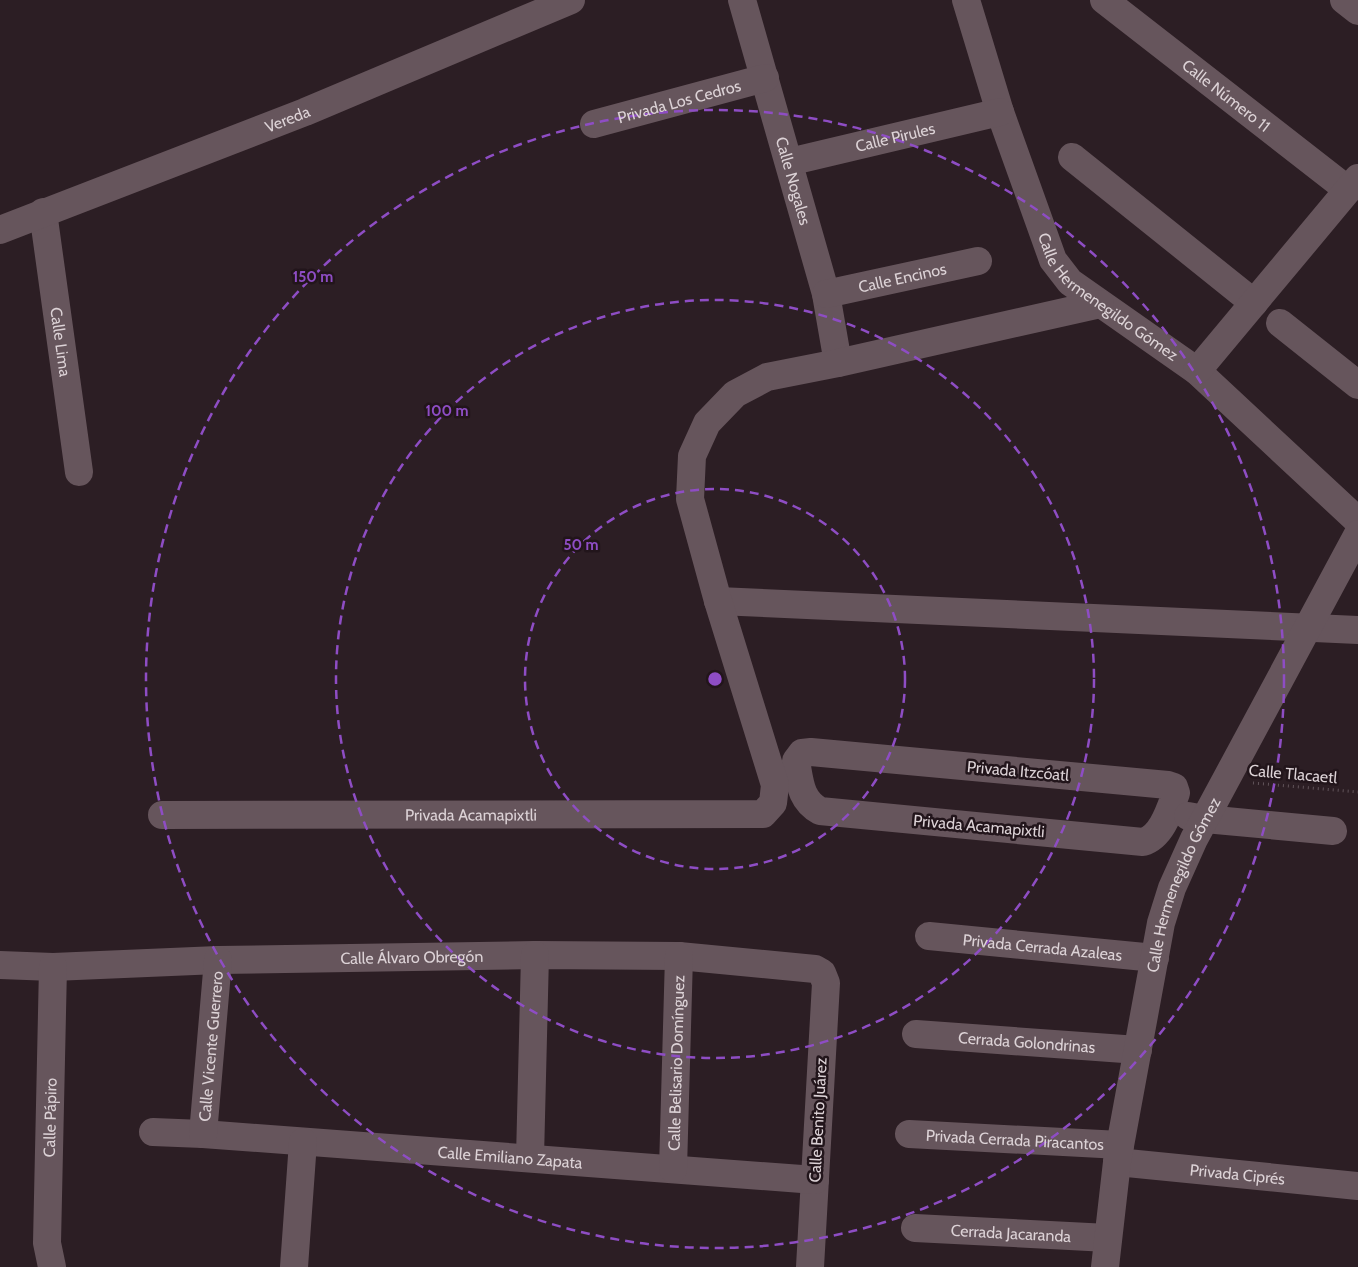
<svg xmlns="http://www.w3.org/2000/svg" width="1358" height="1267" font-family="Cabin,sans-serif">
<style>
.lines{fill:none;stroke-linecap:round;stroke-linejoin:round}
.path{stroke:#61545a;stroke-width:3;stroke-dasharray:1 4;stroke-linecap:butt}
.street{stroke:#66555c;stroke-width:28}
.ring{fill:none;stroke:#8e4dc4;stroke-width:2.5;stroke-dasharray:9 6}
.labels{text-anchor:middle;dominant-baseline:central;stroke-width:5;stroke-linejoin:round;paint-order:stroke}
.street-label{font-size:16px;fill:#dcd2d6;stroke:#22151b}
.centre{fill:#8e4dc4;stroke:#22151b;stroke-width:2.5}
.ring-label{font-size:15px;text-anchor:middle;font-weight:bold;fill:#8e4dc4;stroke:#22151b;stroke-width:5;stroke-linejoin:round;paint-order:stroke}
</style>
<rect width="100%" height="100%" fill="#2c1e24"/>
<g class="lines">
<path class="path" d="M1253,783L1358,792"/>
<g class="street">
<path id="s1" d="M742,0L826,294L838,363"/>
<path id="s2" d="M966,0L1000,112L1053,260L1070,282L1197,371L1358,521"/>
<path id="s3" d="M1104,0L1348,190"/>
<path d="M1344,0L1358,11"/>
<path id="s4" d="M594,124L765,78"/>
<path d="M1072,157L1254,303"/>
<path id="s5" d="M789,162L1000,112"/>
<path id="s6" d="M43,212L79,472"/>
<path id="s7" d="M0,230L305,112L571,0"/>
<path id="s8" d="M826,294L978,261"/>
<path d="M1280,323L1358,385"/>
<path d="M1197,371L1358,178"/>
<path d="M718,601L1358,630"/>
<path d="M811,752L1168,785L1174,787L1176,793C1170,809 1162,837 1143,842L820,811C800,800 800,782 796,761L802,753Z"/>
<path id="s9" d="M162,815L763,814L773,803L775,785L718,601L690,499L692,456L707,423L735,394L767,377L838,363L1100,304"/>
<path d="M1188,816L1205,819L1333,831"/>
<path id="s10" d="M929,936L1155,958"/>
<path id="s11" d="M0,965L53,967L218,960L535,955L679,956L815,969L822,973L826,983L810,1267"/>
<path id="s12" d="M916,1034L1138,1050"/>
<path id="s13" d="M153,1132L203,1134L815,1180"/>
<path id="s14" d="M203,1134L218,960"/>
<path id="s15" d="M909,1134L1120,1145"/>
<path d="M530,1158L535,955"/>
<path id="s16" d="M1117,1162L1358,1186"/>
<path id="s17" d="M673,1169L679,956"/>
<path id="s18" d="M915,1228L1108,1238"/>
<path id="s19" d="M52,1267L47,1243L53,967"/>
<path d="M294,1267L303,1142"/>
<path id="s20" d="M1105,1267L1117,1162L1161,923L1172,888L1194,839L1358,534"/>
</g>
</g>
<g class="ring">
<circle cx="715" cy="679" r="190"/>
<circle cx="715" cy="679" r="379"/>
<circle cx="715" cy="679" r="569"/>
</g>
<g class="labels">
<g class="street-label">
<text stroke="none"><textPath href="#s3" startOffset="155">Calle Número 11</textPath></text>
<text stroke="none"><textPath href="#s4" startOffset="88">Privada Los Cedros</textPath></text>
<text stroke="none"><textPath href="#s7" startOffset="308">Vereda</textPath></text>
<text stroke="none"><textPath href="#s5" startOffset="109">Calle Pirules</textPath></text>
<text stroke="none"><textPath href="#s1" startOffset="188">Calle Nogales</textPath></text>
<text stroke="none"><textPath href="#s8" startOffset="78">Calle Encinos</textPath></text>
<text stroke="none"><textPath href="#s2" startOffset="339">Calle Hermenegildo Gómez</textPath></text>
<text stroke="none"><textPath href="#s6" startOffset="131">Calle Lima</textPath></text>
<text transform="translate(1018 771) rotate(5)">Privada Itzcóatl</text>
<text transform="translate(1293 774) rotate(5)">Calle Tlacaetl</text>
<text stroke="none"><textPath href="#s9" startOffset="309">Privada Acamapixtli</textPath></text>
<text transform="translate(979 826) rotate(5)">Privada Acamapixtli</text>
<text stroke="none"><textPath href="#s20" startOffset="392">Calle Hermenegildo Gómez</textPath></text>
<text stroke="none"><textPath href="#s10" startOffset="114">Privada Cerrada Azaleas</textPath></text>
<text stroke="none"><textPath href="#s11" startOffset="412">Calle Álvaro Obregón</textPath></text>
<text stroke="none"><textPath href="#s12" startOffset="111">Cerrada Golondrinas</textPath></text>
<text stroke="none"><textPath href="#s14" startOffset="88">Calle Vicente Guerrero</textPath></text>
<text stroke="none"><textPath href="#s17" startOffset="106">Calle Belisario Domínguez</textPath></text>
<text stroke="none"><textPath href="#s19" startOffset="150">Calle Pápiro</textPath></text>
<text transform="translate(818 1120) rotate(-87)">Calle Benito Juárez</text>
<text stroke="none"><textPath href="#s15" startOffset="106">Privada Cerrada Piracantos</textPath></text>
<text stroke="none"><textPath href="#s13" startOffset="358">Calle Emiliano Zapata</textPath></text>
<text stroke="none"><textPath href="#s16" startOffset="121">Privada Ciprés</textPath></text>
<text stroke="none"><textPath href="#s18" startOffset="96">Cerrada Jacaranda</textPath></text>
</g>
</g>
<circle cx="715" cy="679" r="8" class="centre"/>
<g class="ring-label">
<text x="313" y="282">150 m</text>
<text x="447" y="416">100 m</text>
<text x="581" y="550">50 m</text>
</g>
</svg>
